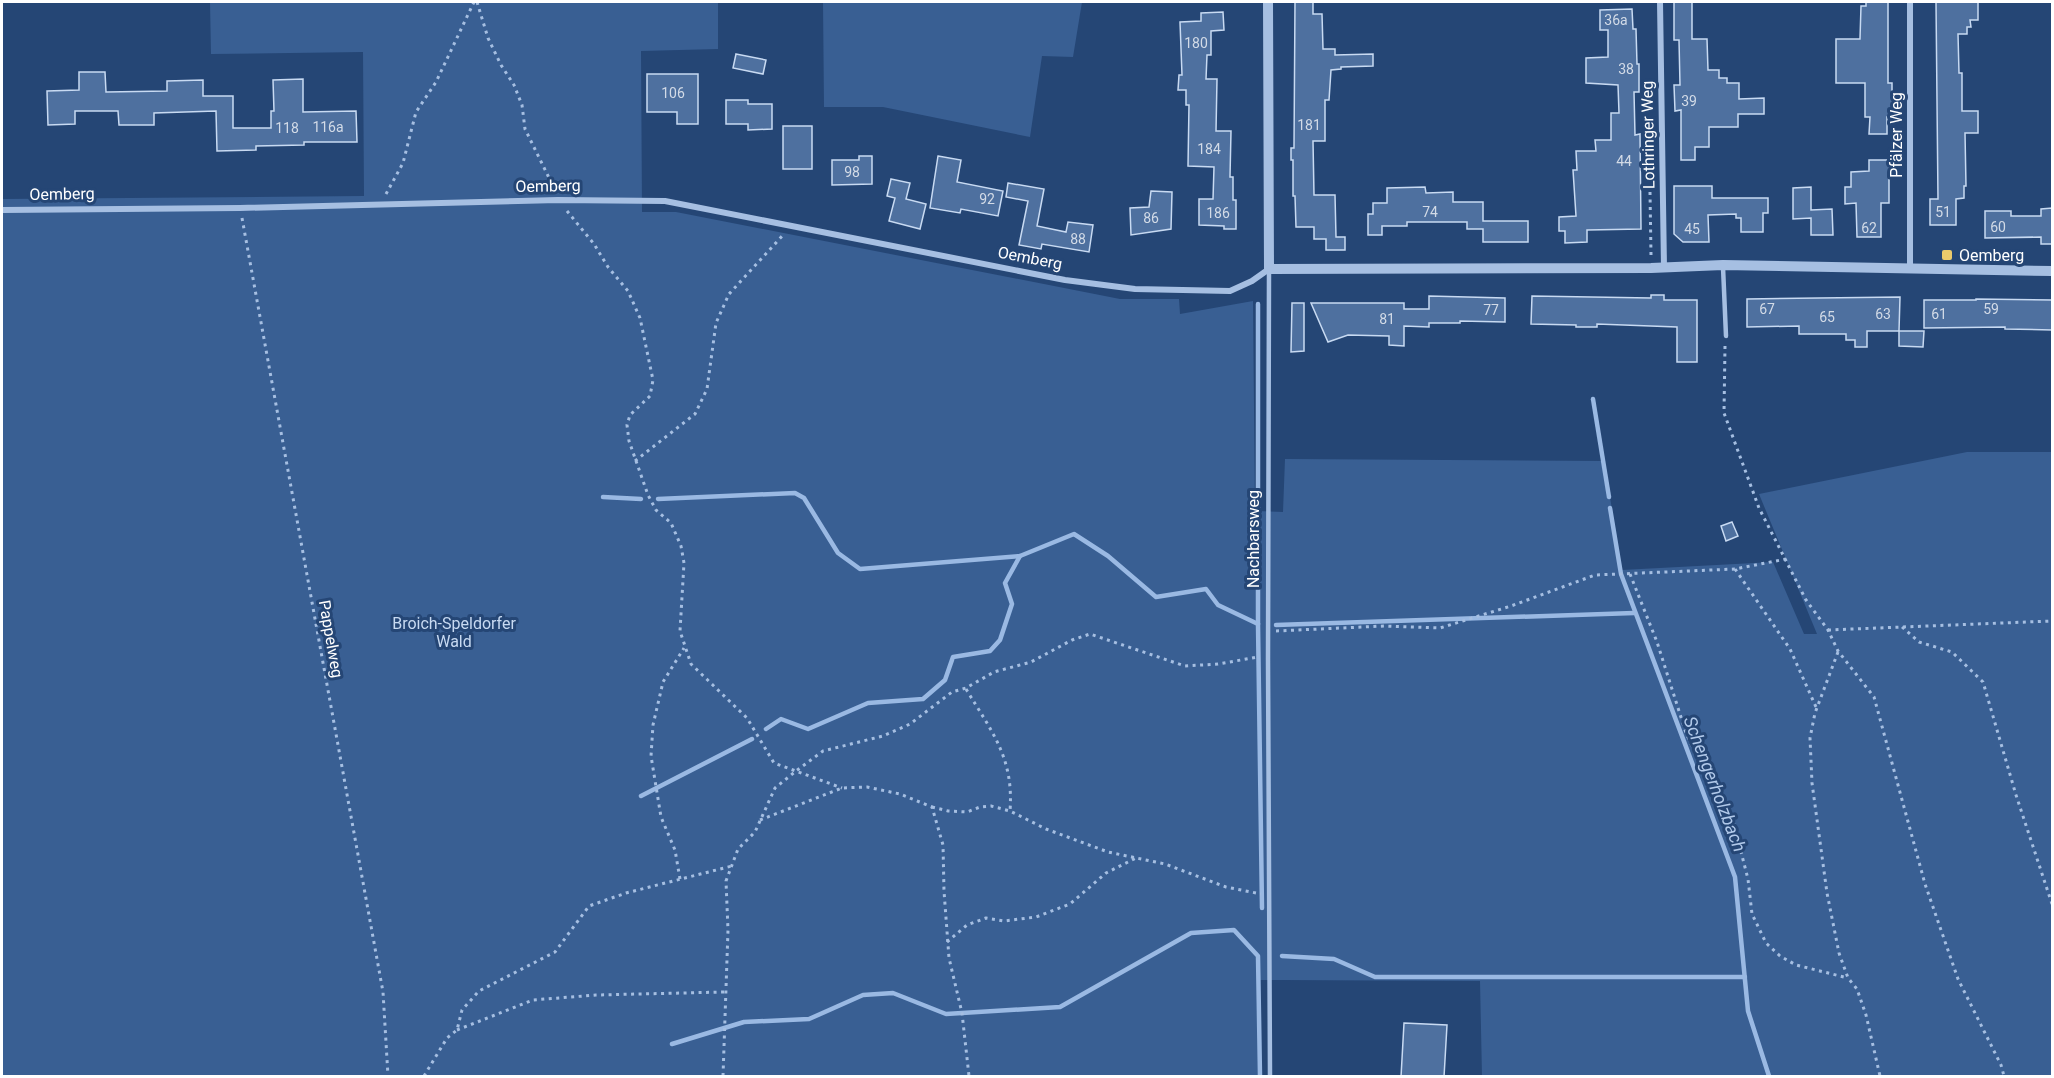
<svg xmlns="http://www.w3.org/2000/svg" width="2054" height="1078" font-family="Roboto,sans-serif">
<style>
.green{fill:#395f93}
.lines{fill:none;stroke-linecap:round;stroke-linejoin:round}
.stream{stroke:#9ab9e3;stroke-width:4.5}
.building{fill:#4e709f;stroke:#c8daf2;stroke-width:1.5}
.path{stroke:#a6bfe2;stroke-width:3;stroke-dasharray:3 4.5;stroke-linecap:butt}
.service{stroke:#a6bfe2;stroke-width:4.5}
.minor{stroke:#a6bfe2;stroke-width:6}
.tertiary{stroke:#a6bfe2;stroke-width:10}
.poi-dot{fill:#ebca6b;stroke:#254675;stroke-width:2}
.labels{text-anchor:middle;dominant-baseline:central;stroke-width:6;stroke-linejoin:round;paint-order:stroke}
.number-label{font-size:14px;fill:#d3dbe7}
.street-label{font-size:16px;fill:#fff;stroke:#254675}
.poi-label{font-size:16px;fill:#fff;stroke:#254675;text-anchor:start}
.park-label{font-size:16px;fill:#c8daf2;stroke:#254675}
.water-label{font-size:18px;font-style:italic;fill:#b1c9ea;stroke:#254675}
</style>
<rect width="100%" height="100%" fill="#254675"/>
<g class="green">
<path d="M210,2H718V49L641,51L642,212H676L1120,299H1179L1180,314L1253,301L1255,511L1283,512L1285,459L1604,461L1622,570L1773,562L1804,634H1817L1759,494L1967,452H2052V1076H1482L1480,981L1281,980H1259L1260,1076H2V199L364,196L363,52L211,54Z"/>
<path d="M823,2H1082L1073,57L1042,56L1030,137L883,107H824Z"/>
</g>
<g class="lines">
<g class="stream">
<path d="M1258,304V624L1262,908"/>
<path d="M1593,399L1609,497"/>
<path d="M603,497L641,499"/>
<path d="M658,499L795,493L804,498L838,553L860,569L1020,556L1074,534L1108,556L1156,597L1206,589L1218,605L1258,624"/>
<path d="M1610,508L1621,574L1735,877L1748,1011L1769,1076"/>
<path d="M1276,625L1634,613"/>
<path d="M766,729L781,719L808,729L868,703L923,699L945,680L953,657L990,651L1000,640L1012,604L1005,583L1020,556"/>
<path d="M641,796L752,739"/>
<path d="M1282,956L1334,959L1375,977H1745"/>
<path d="M672,1044L744,1022L809,1019L863,995L893,993L946,1014L1060,1007L1191,933L1234,930L1258,956L1260,1076"/>
</g>
</g>
<g class="building">
<path d="M1295,2H1313V14H1322L1323,49H1335V55L1373,54V66L1341,67V69L1331,70L1329,100H1325V141H1313L1314,195H1335L1336,237H1345V250H1326V239H1314V227H1296L1295,196H1293V160H1291V148H1294Z"/>
<path d="M1674,2H1692V39H1707L1708,70H1719V78H1727V83H1739V99L1764,98V114H1738V127H1709V147H1695V160H1681V110L1675,111L1674,85H1680L1679,40H1674Z"/>
<path d="M1866,2H1888V83H1892V117H1887V134H1869L1870,117H1865V83H1836V39H1860L1861,6H1866Z"/>
<path d="M1936,2H1978V20H1970L1971,27H1967V34H1958L1959,73H1962V111H1978V133H1965L1966,186H1964V198L1956,199V225H1930V199H1938Z"/>
<path d="M1632,9L1633,29H1636L1637,64H1639V92H1634L1635,135L1640,134L1641,229L1587,230V242L1565,243V231H1559V217L1576,216L1573,170H1577L1576,151H1596L1595,140H1611V113H1619L1618,85L1586,83V58L1608,57V30H1600V10Z"/>
<path d="M1223,12L1224,30L1211,31V55H1207L1206,79H1217L1216,131H1231L1230,177H1233V200H1236V229H1224V226L1199,225V199H1213L1214,167L1188,166L1189,105H1186V90H1178L1179,75H1182L1180,22L1201,21V13Z"/>
<path d="M736,54L766,60L763,74L733,68Z"/>
<path d="M79,72H105L106,92L167,91V81L203,80V96H233V128H271V111H274L273,80L303,79V112L356,111L357,142H304V145L256,146V150L217,151L216,111L154,113V125H119L118,111H75V124L48,125L47,91L79,90Z"/>
<path d="M647,74H698V124H677V112H647Z"/>
<path d="M726,100H748V104H772V129L748,130V124H726Z"/>
<rect x="783" y="126" width="29" height="43"/>
<path d="M859,156H872V184L832,185V160H859Z"/>
<path d="M938,156L961,160L957,182L1003,191L998,216L961,209L960,213L930,208Z"/>
<path d="M1869,160H1889V203H1881V237H1857L1856,203L1845,204V187H1851V172L1869,171Z"/>
<path d="M891,179L910,183L906,199L926,204L920,229L889,221L895,198L887,196Z"/>
<path d="M1008,183L1044,189L1037,226L1066,232L1068,222L1093,225L1089,252L1042,244L1041,249L1019,245L1028,201L1006,197Z"/>
<path d="M1674,186H1712V198H1768V213H1763V232H1741V218H1736V214L1708,215L1709,242H1683L1674,234Z"/>
<path d="M1425,187L1426,193L1453,192V202H1483V221H1528V242H1483V229H1467V222H1407V226H1382V235H1368V214H1373V203H1387V188Z"/>
<path d="M1811,187V210L1832,209L1833,235H1811V218L1793,219V188Z"/>
<path d="M1151,191L1172,192L1171,229L1131,235L1130,208L1149,207Z"/>
<path d="M2052,208V244H2041V237L1985,238V211H2011V216H2041V209Z"/>
<path d="M1651,295H1664V300H1697V362H1677V327L1597,324V327H1576V325L1531,324L1532,296L1651,298Z"/>
<path d="M1429,296L1505,298V322L1460,321V323H1429V327L1404,326V346L1389,345V336L1348,335L1328,342L1311,303H1404V309H1429Z"/>
<path d="M1900,297L1899,331H1867V347H1855V340H1846V334H1799V326L1747,327V299Z"/>
<path d="M1976,299L2052,300V330L2005,329V327L1924,328V300H1976Z"/>
<path d="M1292,303H1304V351L1291,352Z"/>
<path d="M1899,331H1924L1923,347L1899,346Z"/>
<path d="M1732,522L1738,536L1726,541L1721,526Z"/>
<path d="M1404,1023L1447,1025L1444,1077H1401Z"/>
</g>
<g class="lines">
<g class="path">
<path d="M477,2L488,38L501,65L514,85L522,105L525,129L555,190"/>
<path d="M1650,192L1651,255"/>
<path d="M386,194L403,163L416,112L436,82L474,2"/>
<path d="M567,211L594,244L608,267L628,291L640,318L653,380L650,396L630,415L627,425L629,441L648,495L656,510L671,523L681,546L684,563L680,631L691,664L747,718L774,763L842,788"/>
<path d="M242,218L383,992L388,1076"/>
<path d="M1725,346L1724,413L1759,508L1806,600L1828,630L1838,651L1874,697L1925,884L1958,979L2001,1065L2004,1076"/>
<path d="M635,461L695,414L707,389L716,323L729,294L784,234"/>
<path d="M1735,569L1790,649L1816,707"/>
<path d="M1630,574L1657,642L1686,733L1706,776L1725,801L1733,821L1748,879L1752,914L1766,943L1780,956L1796,965L1848,978"/>
<path d="M1902,627L1919,642L1952,652L1983,682L2016,795L2052,904"/>
<path d="M1828,630L2052,621"/>
<path d="M1276,631L1384,626L1440,628L1511,606L1595,575L1735,569L1786,559"/>
<path d="M1838,652L1815,713L1810,738L1812,783L1827,893L1839,953L1848,978L1857,989L1866,1015L1880,1076"/>
<path d="M966,689C992,732 1014,758 1010,811"/>
<path d="M932,807L948,811L967,812L980,807L991,806L1010,811L1046,829L1108,852L1165,864L1226,887L1261,894"/>
<path d="M760,820L842,788L867,787L900,794L932,807L943,845L944,891L949,958L962,1013L969,1076"/>
<path d="M680,879L675,850L661,817L651,756L653,725L663,682L684,648"/>
<path d="M947,942L967,925L986,918L1004,921L1036,917L1070,904L1106,873L1136,858"/>
<path d="M457,1030L533,1000L596,995L725,992"/>
<path d="M424,1076L447,1038L457,1030L462,1010L479,991L555,952L589,906L626,893L732,866"/>
<path d="M723,1076L728,930L726,881L738,849L755,832L775,788L796,771L823,751L883,736L910,724L952,692L966,688L994,672L1031,662L1072,640L1090,634L1185,666L1218,664L1258,657"/>
</g>
<g class="service">
<path d="M1723,267L1726,336"/>
<path d="M1269,269L1268,659L1270,1076"/>
</g>
<g class="minor">
<path d="M1660,2L1664,268"/>
<path d="M1910,2V268"/>
<path d="M2,210L240,208L558,200L665,201L1065,280L1135,289L1230,291L1252,281L1269,269"/>
</g>
<path class="tertiary" d="M1268,2L1269,269L1651,268L1723,265L2052,271"/>
</g>
<rect class="poi-dot" x="1941" y="249" width="12" height="12" rx="3"/>
<g class="labels">
<g class="number-label">
<text x="1616" y="20">36a</text>
<text x="1196" y="43">180</text>
<text x="1626" y="69">38</text>
<text x="673" y="93">106</text>
<text x="1689" y="101">39</text>
<text x="1309" y="125">181</text>
<text x="328" y="127">116a</text>
<text x="287" y="128">118</text>
<text x="1209" y="149">184</text>
<text x="1624" y="161">44</text>
<text x="852" y="172">98</text>
<text x="987" y="199">92</text>
<text x="1430" y="212">74</text>
<text x="1943" y="212">51</text>
<text x="1218" y="213">186</text>
<text x="1151" y="218">86</text>
<text x="1998" y="227">60</text>
<text x="1869" y="228">62</text>
<text x="1692" y="229">45</text>
<text x="1078" y="239">88</text>
<text x="1767" y="309">67</text>
<text x="1991" y="309">59</text>
<text x="1491" y="310">77</text>
<text x="1883" y="314">63</text>
<text x="1939" y="314">61</text>
<text x="1827" y="317">65</text>
<text x="1387" y="319">81</text>
</g>
<g class="street-label">
<text transform="translate(1648 135) rotate(-91)">Lothringer Weg</text>
<text transform="translate(1896 135) rotate(-90)">Pfälzer Weg</text>
<text transform="translate(548 186) rotate(-1)">Oemberg</text>
<text transform="translate(62 194) rotate(-1)">Oemberg</text>
<text transform="translate(1030 258) rotate(11)">Oemberg</text>
<text transform="translate(1253 539) rotate(-90)">Nachbarsweg</text>
<text transform="translate(331 639) rotate(80)">Pappelweg</text>
</g>
<g class="poi-label">
<text x="1959" y="255">Oemberg</text>
</g>
<g class="park-label">
<text x="454" y="623">Broich-Speldorfer<tspan x="454" dy="18">Wald</tspan></text>
</g>
<g class="water-label">
<text transform="translate(1715 784) rotate(69)">Schengerholzbach</text>
</g>
</g>
<rect width="2054" height="1078" fill="none" stroke="#ffffff" stroke-width="6"/>
</svg>
